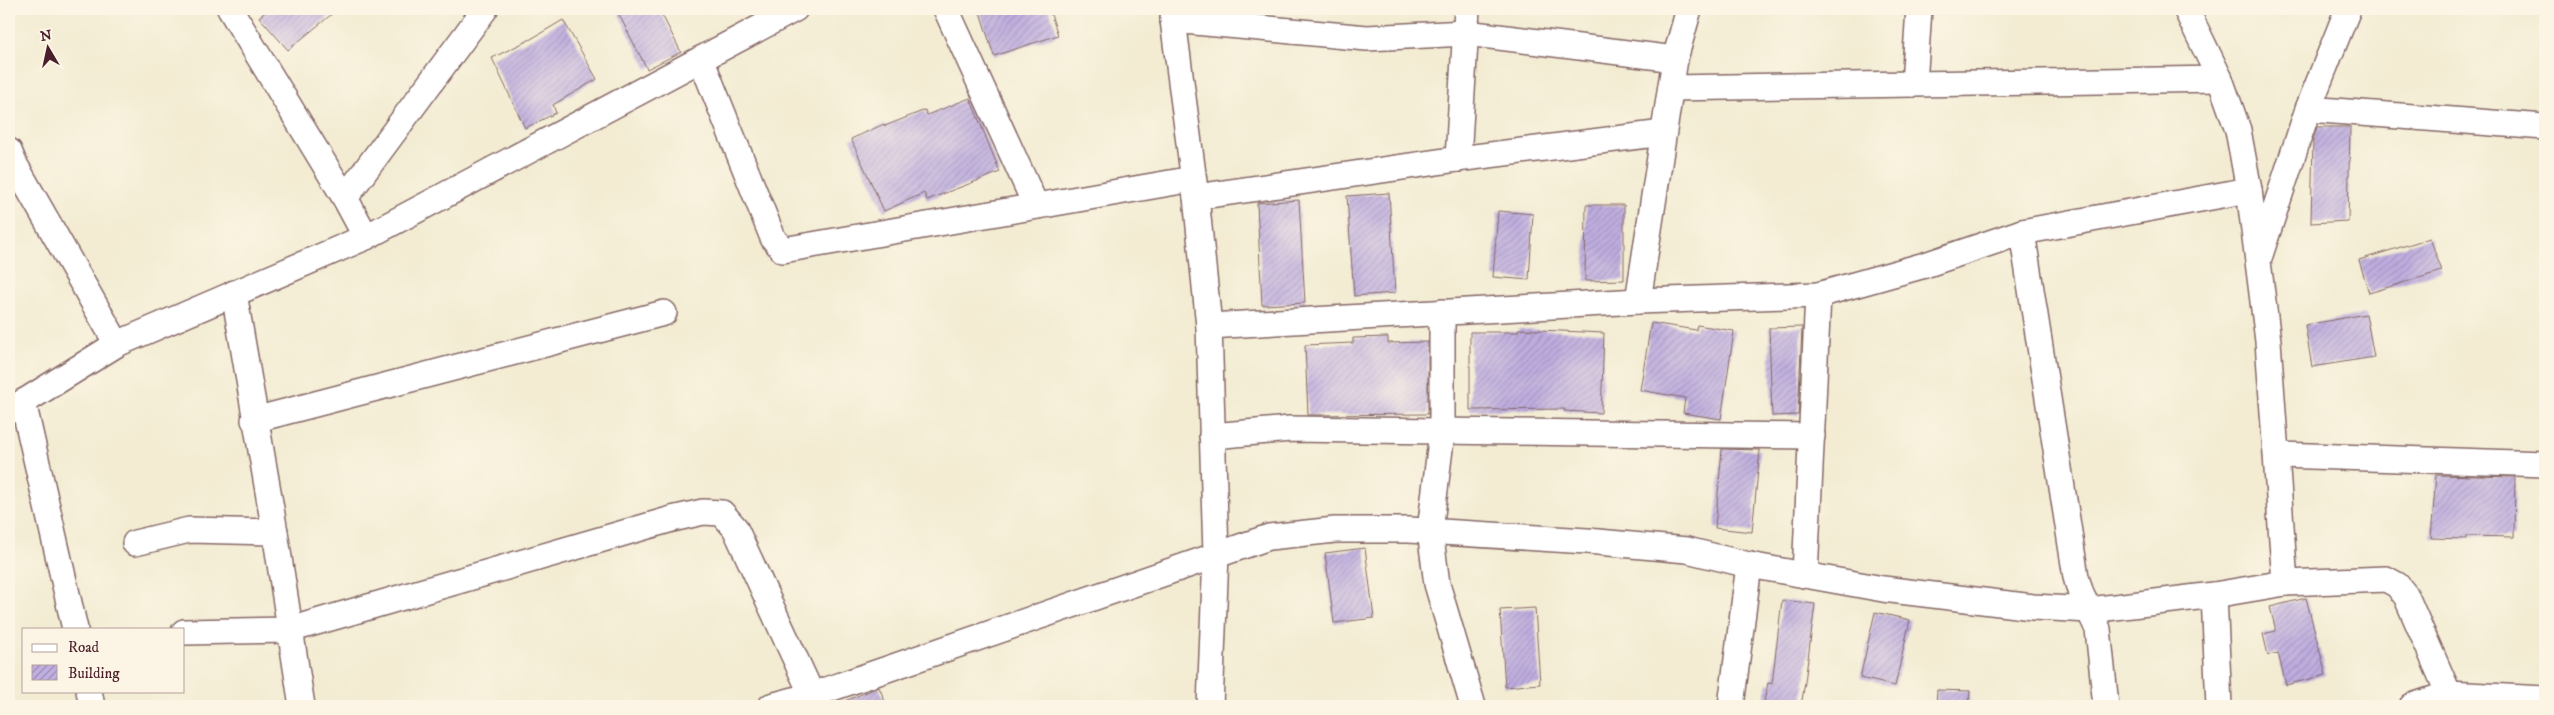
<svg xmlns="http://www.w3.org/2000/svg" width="2554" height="715" font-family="'IM FELL DW Pica',serif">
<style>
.building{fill:url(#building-hatch)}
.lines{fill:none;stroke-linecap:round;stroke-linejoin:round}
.minor-casing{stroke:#856766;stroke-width:28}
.minor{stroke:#fff;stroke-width:25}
</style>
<defs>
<pattern id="building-hatch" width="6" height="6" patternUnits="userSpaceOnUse" patternTransform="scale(1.25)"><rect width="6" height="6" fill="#bfaee0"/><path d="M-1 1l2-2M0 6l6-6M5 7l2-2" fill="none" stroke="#9d8db6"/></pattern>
</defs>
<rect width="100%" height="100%" fill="#fcf5e5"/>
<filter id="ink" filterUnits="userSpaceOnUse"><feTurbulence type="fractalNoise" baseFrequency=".02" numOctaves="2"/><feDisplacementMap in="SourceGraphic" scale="10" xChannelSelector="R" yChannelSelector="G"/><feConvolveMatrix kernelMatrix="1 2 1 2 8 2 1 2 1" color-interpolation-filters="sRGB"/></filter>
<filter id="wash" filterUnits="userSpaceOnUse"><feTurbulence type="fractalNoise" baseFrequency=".0096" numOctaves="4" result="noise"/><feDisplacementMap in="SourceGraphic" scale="20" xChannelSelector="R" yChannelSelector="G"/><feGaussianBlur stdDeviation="1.12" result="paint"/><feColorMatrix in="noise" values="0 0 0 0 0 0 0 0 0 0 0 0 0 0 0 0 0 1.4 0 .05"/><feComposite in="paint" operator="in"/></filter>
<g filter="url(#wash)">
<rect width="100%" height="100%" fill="#f3ecd3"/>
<g id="blocks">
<g class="building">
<path d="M269,9H338L288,50L259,17Z"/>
<path d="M616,9H659L681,52L647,69Z"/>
<path d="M979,9H1049L1058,35L994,56Z"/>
<path d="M563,20L597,79L553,105L556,113L525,128L492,58L531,39Z"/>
<path d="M970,98L1000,172L927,200L924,193L884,211L851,139L884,124L885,126L925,110L927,115Z"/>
<path d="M2317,127H2350L2348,221L2311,223L2313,140Z"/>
<path d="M1389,193L1395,293L1354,296L1347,196Z"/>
<path d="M1299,200L1305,303L1262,305L1257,203Z"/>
<path d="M1586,205H1624V280L1585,281Z"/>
<path d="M1498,211L1533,214L1529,280L1493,277Z"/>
<path d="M2430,238L2442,271L2369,293L2359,260Z"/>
<path d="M2366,314L2374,357L2312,367L2305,325Z"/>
<path d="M1651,323L1696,330L1697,325L1734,331L1721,419L1683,413L1685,398L1640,390Z"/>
<path d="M1802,327L1798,415L1772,416L1769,328Z"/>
<path d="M1518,329L1604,333L1601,413L1564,411L1565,409L1470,410V332H1518Z"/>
<path d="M1388,337V343L1428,342V414L1308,415L1305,345L1353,343V338Z"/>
<path d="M1722,449L1760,450L1752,532L1715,528Z"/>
<path d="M2436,475L2515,477L2514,537L2466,536V539L2431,538Z"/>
<path d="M1365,548L1374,618L1334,623L1325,553Z"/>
<path d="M2306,598L2326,675L2286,685L2278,653L2268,655L2263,634L2276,631L2270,607Z"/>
<path d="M1782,600L1815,604L1805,682L1801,706H1763L1768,683L1772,684Z"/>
<path d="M1535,608L1540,684L1505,687L1500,610Z"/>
<path d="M1875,612L1910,620L1895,686L1860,678Z"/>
<path d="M879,687L887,706H833L874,689Z"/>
<path d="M1937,690L1970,691L1969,706H1936Z"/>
</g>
</g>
</g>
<g filter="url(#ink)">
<use href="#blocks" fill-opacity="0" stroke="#856766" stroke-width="1"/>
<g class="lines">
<g class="minor-casing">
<g id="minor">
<path d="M230,9L345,198L366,237"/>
<path d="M946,9L1036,206"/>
<path d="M1174,9L1173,20L1196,197L1209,326L1216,554L1210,706"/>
<path d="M2186,9L2220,79L2238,130L2249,190L2268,341L2285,583"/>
<path d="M1173,20L1367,38L1466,33L1675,59"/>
<path d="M701,59L773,238L783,250L1193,179"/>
<path d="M1914,84L1919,9"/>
<path d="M1671,88L2220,79"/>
<path d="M2308,109L2545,127"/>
<path d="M9,151L14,163L117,344"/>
<path d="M1458,159L1467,9"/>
<path d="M1196,197L1458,159L1663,133"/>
<path d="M345,198L485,9"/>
<path d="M2022,232L2076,577L2081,594L2098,629L2106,706"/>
<path d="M2260,255L2308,109L2348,9"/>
<path d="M234,293L275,532L302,706"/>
<path d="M1638,301L1675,59L1689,9"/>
<path d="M1442,312V432L1430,531L1437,584L1473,706"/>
<path d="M1209,326L1638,301L1818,295L1925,265L2022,232L2249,190"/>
<path d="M23,402L75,629"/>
<path d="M9,411L117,344L366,237L795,9"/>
<path d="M254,420L664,313"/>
<path d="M1212,436L1290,429L1812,436"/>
<path d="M2277,455L2545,464"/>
<path d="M135,543L189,530L275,532"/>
<path d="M1805,575L1818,295"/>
<path d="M2214,595L2219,706"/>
<path d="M184,632L289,630L672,519L703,512L722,513L735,528L812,695"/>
<path d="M89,691L92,706"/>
<path d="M771,706L812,695L1269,537L1335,530H1409L1587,541L1687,550L1749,565L1883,589L2033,607L2090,610L2214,595L2285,583L2386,579L2397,585L2406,596L2454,706"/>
<path d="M1731,706L1749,565"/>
<path d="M2412,706L2448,694L2545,699"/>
</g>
</g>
<use href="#minor" class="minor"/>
</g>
</g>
<rect width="2554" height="715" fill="none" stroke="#fcf5e5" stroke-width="30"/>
<rect x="22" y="628" width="162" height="65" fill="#fcf5e5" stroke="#b59f9b"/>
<rect x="32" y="644" width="25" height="8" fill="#ffffff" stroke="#b59f9b"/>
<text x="68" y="652" font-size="15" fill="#4a1f2b">Road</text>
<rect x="32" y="665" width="25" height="15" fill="url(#building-hatch)" stroke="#b59f9b"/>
<text x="68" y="678" font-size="15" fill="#4a1f2b">Building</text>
<g transform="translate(48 48) rotate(351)" stroke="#fcf5e5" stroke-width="4" paint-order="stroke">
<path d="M0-4L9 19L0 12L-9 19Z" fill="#4a1f2b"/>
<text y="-8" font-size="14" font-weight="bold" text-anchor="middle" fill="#4a1f2b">N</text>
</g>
</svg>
